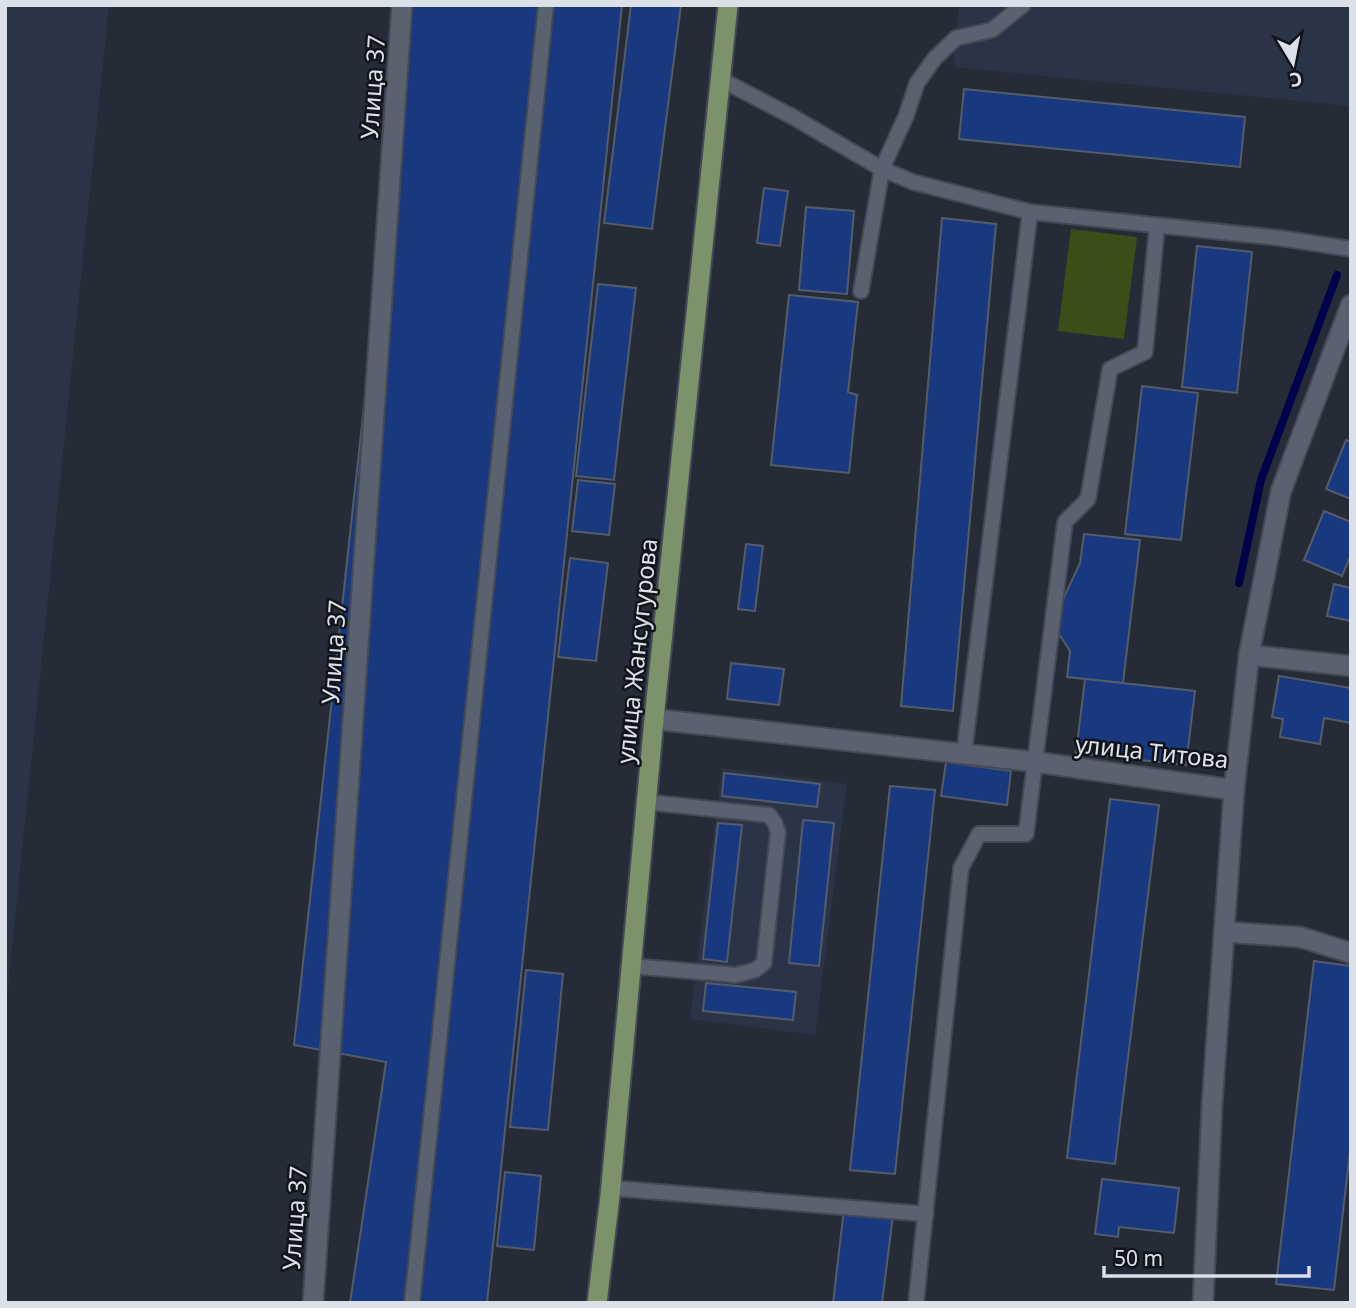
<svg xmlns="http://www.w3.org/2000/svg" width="1356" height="1308" font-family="'Noto Sans',sans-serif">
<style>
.built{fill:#2b3446}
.green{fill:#394f17}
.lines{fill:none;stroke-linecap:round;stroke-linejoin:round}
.stream{stroke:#000249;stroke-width:8}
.building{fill:#183980;stroke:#545c6a;stroke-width:2}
.service-casing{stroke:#444953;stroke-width:18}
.minor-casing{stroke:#444953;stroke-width:23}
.primary-casing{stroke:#444953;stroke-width:23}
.service{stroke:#5a6270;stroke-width:14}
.minor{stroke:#5a6270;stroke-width:19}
.primary{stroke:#7c926a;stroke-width:19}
.labels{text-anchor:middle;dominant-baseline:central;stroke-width:5;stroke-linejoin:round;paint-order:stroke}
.street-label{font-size:24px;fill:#dce0e8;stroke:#11141a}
</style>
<rect width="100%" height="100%" fill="#252c38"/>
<g class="built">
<path d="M5,5H109L5,1016Z"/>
<path d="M959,5H1351V106L953,67Z"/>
<path d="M722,768L847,784L815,1035L690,1019Z"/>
</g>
<path class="green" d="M1071,229L1137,237L1124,339L1058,331Z"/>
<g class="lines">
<path class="stream" d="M1239,583L1261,480L1337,275"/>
</g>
<g class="building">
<path d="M408,5H622L487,1303H350L386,1062L294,1045Z"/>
<path d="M631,5H681L652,229L604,223Z"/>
<path d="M964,89L1245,117L1240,167L959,139Z"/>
<path d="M764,188L788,191L780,246L757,243Z"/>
<path d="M806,207L854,211L847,294L799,290Z"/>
<path d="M942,218L996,224L953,711L901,706Z"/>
<path d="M1197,246L1252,252L1237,393L1182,387Z"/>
<path d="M598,284L636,288L614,480L576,476Z"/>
<path d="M789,295L858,302L848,392L857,395L849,473L771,465Z"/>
<path d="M1142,386L1198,393L1181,540L1125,534Z"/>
<path d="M1346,440L1351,442V499L1326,489Z"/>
<path d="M578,480L615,484L609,535L572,531Z"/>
<path d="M1324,511L1351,522V555L1342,576L1304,560Z"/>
<path d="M1084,534L1140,540L1123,683L1067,677L1070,651L1052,623L1080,563Z"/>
<path d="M746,544L763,546L755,611L738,609Z"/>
<path d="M570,558L608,563L596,661L558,657Z"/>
<path d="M1334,584L1351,588V621L1327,616Z"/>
<path d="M731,663L784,669L779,705L727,699Z"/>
<path d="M1279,676L1351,688V723L1324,718L1320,744L1280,737L1283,719L1272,717Z"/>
<path d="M1085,679L1195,691L1186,765L1076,753Z"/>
<path d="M946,762L1011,771L1007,805L941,796Z"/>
<path d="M724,773L820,784L817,807L722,796Z"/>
<path d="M890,786L935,790L895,1174L850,1170Z"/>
<path d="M1110,799L1159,805L1115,1164L1067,1158Z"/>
<path d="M803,820L834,823L819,966L789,963Z"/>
<path d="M718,823L742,825L727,962L703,959Z"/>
<path d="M1314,961L1351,966V1143L1334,1290L1276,1284Z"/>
<path d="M526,970L563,974L548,1130L510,1127Z"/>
<path d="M706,983L796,992L793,1020L703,1011Z"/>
<path d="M505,1172L541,1176L534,1250L497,1246Z"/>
<path d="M1102,1179L1179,1188L1174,1233L1119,1227L1118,1237L1095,1234Z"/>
<path d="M844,1209L893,1215L882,1303H833Z"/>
</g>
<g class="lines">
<g class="service-casing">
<g id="service">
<path d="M720,79L793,117L882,169L913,182L1030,212L1280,238L1351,249"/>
<path d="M861,291L882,169L906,116L917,83L935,58L956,38L992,30L1023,5"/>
<path d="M964,754L1030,212"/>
<path d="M631,966L736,975L755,970L764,963L778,832L775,823L769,815L646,802"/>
<path d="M611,1188L926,1214"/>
<path d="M412,1303L546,5"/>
<path d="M916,1303L961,868L979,834H1026L1065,522L1088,499L1110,369L1145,352L1157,226"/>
</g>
</g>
<g class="minor-casing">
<g id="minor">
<path d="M1249,655L1351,666"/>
<path d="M654,719L1036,762L1234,790L1249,655L1281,491L1351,305"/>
<path d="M1225,932L1300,937L1351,953"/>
<path d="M313,1303L402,5"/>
<path d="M1203,1303L1212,1105L1234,790"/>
</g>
</g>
<g class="primary-casing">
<path id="primary" d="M597,1303L610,1196L654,719L728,5"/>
</g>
<use href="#service" class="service"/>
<use href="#minor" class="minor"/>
<use href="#primary" class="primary"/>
</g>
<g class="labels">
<g class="street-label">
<text transform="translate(372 87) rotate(-86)">Улица 37</text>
<text transform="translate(636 651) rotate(-84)">улица Жансугурова</text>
<text transform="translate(333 652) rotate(-86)">Улица 37</text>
<text transform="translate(1152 751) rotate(6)">улица Титова</text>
<text transform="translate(294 1218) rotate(-86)">Улица 37</text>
</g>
</g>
<rect width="1356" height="1308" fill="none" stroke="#dce0e8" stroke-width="14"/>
<g transform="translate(1293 63) rotate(170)" stroke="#11141a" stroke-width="5" paint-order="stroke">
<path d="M0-5L12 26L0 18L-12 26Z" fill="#dce0e8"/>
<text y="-10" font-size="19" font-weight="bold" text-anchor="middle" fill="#dce0e8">С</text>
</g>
<path d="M1104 1266v10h205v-10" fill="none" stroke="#dce0e8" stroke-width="3.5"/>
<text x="1114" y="1266" font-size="21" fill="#dce0e8" stroke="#11141a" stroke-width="5" paint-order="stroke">50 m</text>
</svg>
